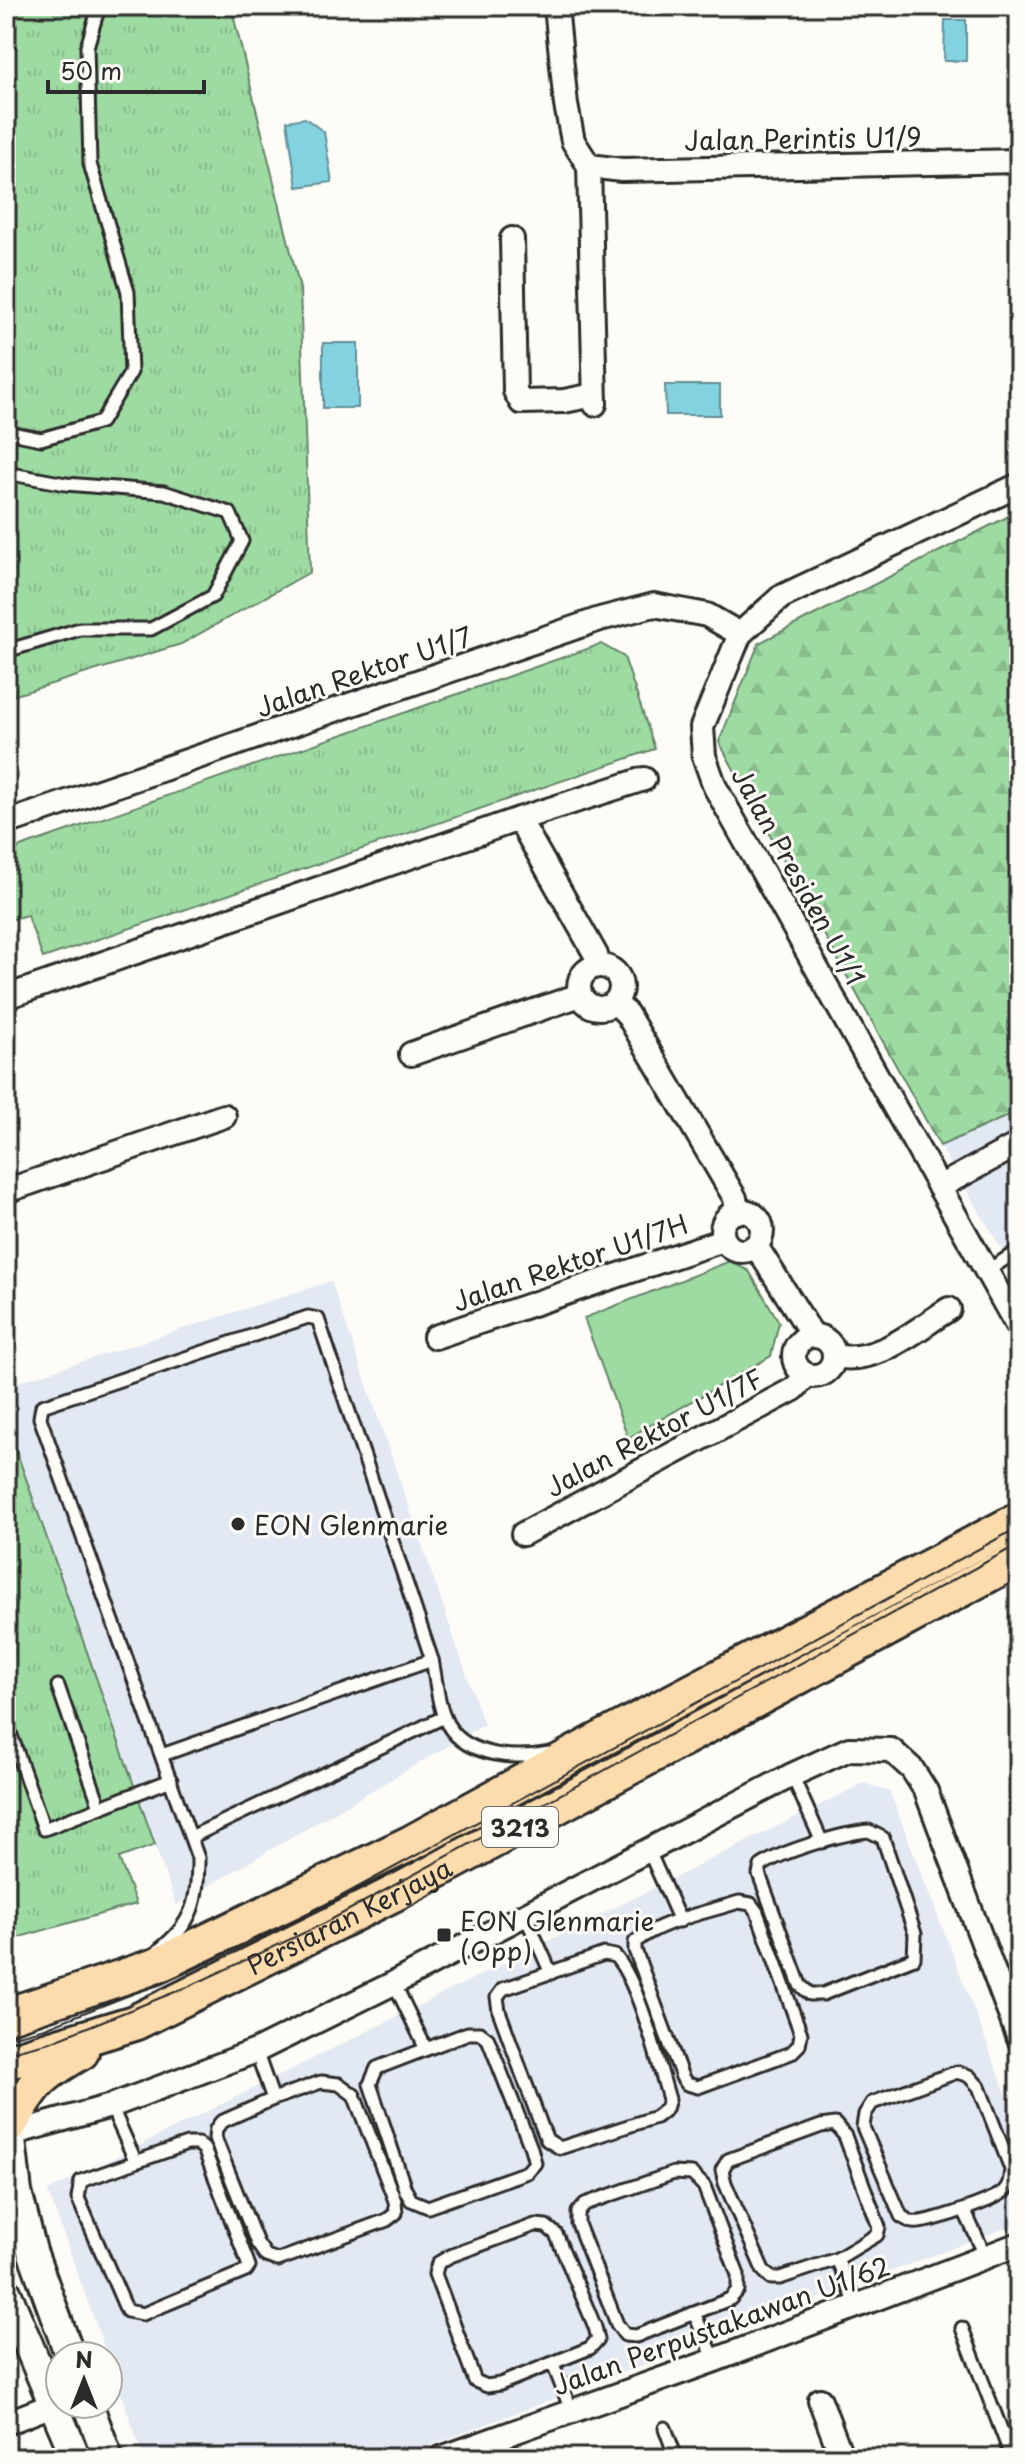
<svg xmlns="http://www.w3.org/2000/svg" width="1025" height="2464" font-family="'Playpen Sans',sans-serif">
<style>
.built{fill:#e2e9f3}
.grass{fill:url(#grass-tufts);stroke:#648367;stroke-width:2}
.forest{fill:url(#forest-firs);stroke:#648367;stroke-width:2}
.park{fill:#9edba3;stroke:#648367;stroke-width:2}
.water{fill:#83d2df;stroke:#608f97;stroke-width:2}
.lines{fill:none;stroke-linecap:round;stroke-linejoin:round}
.service-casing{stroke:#2b2b2b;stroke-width:17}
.minor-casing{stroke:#2b2b2b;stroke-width:28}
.tertiary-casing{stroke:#2b2b2b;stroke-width:34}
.primary-casing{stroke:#2b2b2b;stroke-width:40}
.service{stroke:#fdfcf7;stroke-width:11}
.minor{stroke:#fdfcf7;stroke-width:22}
.tertiary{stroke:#fdfcf7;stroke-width:28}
.primary{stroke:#fcdcac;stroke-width:34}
.tram{stroke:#2b2b2b;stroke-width:2}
.poi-dot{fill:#2b2b2b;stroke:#fdfcf7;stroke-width:3}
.labels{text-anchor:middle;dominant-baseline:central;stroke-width:6;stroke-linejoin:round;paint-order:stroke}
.shield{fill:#fdfcf7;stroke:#6a6a68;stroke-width:2}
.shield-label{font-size:24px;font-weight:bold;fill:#2b2b2b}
.street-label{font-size:26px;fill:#2b2b2b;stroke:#fdfcf7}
.poi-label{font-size:26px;fill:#2b2b2b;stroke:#fdfcf7;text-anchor:start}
</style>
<defs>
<pattern id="grass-tufts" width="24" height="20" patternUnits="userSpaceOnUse" patternTransform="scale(2)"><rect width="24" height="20" fill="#9edba3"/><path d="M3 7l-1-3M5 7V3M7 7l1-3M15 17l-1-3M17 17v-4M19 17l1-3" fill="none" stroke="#88bc8c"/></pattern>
<pattern id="forest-firs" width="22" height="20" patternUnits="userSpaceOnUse" patternTransform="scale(2)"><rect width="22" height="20" fill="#9edba3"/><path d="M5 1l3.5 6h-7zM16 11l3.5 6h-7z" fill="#88bc8c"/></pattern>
</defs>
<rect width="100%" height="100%" fill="#fdfcf7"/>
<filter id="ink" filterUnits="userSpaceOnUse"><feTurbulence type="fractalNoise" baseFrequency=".0125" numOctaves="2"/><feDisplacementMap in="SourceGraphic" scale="16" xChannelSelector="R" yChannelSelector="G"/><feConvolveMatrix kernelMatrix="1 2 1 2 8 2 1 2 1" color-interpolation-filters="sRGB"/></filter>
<g filter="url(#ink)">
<g class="built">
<path d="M1019,1111V1278L940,1146Z"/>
<path d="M331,1281L484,1725L176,1905L6,1422V1386Z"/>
<path d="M864,1783L890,1792L1019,2127V2223L397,2458H144L48,2191Z"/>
</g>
<g class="grass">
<path d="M6,6H231L300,289L310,572L181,644L6,698Z"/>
<path d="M601,644L624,657L655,749L43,958L27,915L6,921V852Z"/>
<path d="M6,1422L155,1845L119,1858L136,1904L6,1941Z"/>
</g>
<path class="forest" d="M1019,511V1111L940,1146L719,742L759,643Z"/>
<path class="park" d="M730,1261L749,1271L779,1322L771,1356L628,1438L584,1318Z"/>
<g class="water">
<path d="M945,20H966V61H944Z"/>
<path d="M305,118L324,132L332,182L297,187L287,121Z"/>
<rect x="323" y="343" width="35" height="65"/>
<path d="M665,385H720V415H666Z"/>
</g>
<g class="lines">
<g class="service-casing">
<g id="service">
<path d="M6,432L41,439L101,422L131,372L128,292L90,164L87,47L99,6"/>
<path d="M6,473L66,484L164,492L230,513L242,541L213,596L151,629H80L6,651"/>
<path d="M987,1271L1019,1250"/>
<path d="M58,1686L100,1807"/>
<path d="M6,1721L44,1829L171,1780"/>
<path d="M162,1755L432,1660"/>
<path d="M792,1775L822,1842"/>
<path d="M869,1831L883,1838L915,1934L914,1958L823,1994H810L800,1985L759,1874L761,1866C781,1851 844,1833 869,1831Z"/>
<path d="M191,1837L444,1717"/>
<path d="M648,1849L680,1921"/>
<path d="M739,1902L751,1904L757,1912L801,2034L799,2045L791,2053L698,2087L687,2084L682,2077L635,1950V1942C660,1921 708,1912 739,1902Z"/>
<path d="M525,1915L551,1973"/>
<path d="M159,1950C194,1923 198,1899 198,1858L40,1418L42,1406L308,1317L318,1319L432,1660C436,1678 437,1700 444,1717C460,1757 513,1760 550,1753"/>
<path d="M604,1954L615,1956C639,1982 658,2063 669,2099L666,2109L656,2117L560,2148L547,2140L541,2125L499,2011L497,1997L503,1989Z"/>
<path d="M394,1983L426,2049"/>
<path d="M468,2033H480L488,2039L531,2148L535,2163L527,2172L428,2207L411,2200L405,2189L370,2084L377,2068Z"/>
<path d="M256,2051L273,2099"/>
<path d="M957,2072L969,2076L979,2087L1011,2169C1010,2178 1010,2186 1003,2192C992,2201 925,2225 912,2222C911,2222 902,2217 901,2216L863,2127L865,2114L872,2103Z"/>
<path d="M321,2082L339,2084L354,2095L395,2201L396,2213L387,2220L278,2260L266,2256L257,2243L215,2138L216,2129L221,2122L273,2099Z"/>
<path d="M111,2106L135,2160"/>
<path d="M835,2124L845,2136L879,2227L877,2235L837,2259L780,2278H771L763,2270L725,2183L722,2170L728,2160L821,2126Z"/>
<path d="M187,2144H198L204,2149L249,2266L246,2271L143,2314L127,2311L78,2198L81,2181Z"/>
<path d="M674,2173L692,2174L704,2186L738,2275V2290L730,2299L636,2336L625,2335L617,2324L578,2224V2212L585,2204Z"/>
<path d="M964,2210L985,2255"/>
<path d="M535,2225L546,2226L556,2234L595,2327L598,2339L590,2348L500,2384L487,2386L475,2381L435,2274L438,2263L450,2256Z"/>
<path d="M837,2259L857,2306"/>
<path d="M694,2313L715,2360"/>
<path d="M962,2328L1012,2458"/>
<path d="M553,2364L571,2410"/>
<path d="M665,2428L676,2458"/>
</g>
</g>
<g class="minor-casing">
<g id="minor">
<path d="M556,6L566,105L573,141L589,166L595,404"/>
<path d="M589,166L622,170L1019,161"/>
<path d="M512,239L515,391L521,402L564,401L594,395"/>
<path d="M1019,485L781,597L740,634L702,727L704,756L715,787L1019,1329"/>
<path d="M519,819L596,955L598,966"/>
<path d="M6,823L600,619L654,605L707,615L740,634"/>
<circle cx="600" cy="987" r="21"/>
<path d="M6,997L519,819L644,779"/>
<path d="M615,1002L627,1014L735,1198L737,1212"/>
<path d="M411,1054L580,995"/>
<path d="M939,1187L1019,1144"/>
<path d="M6,1191L224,1116"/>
<circle cx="742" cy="1231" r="20"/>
<path d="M756,1246L813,1336"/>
<circle cx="814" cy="1356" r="20"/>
<path d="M435,1337L723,1240"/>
<path d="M835,1356C878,1365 915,1330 949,1309"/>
<path d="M523,1534L794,1389L807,1375"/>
<path d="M11,2134L111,2106L256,2051L394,1983L792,1775L849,1749L891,1750L912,1769L926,1791L1019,2039"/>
<path d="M820,2400L842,2458"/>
<path d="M6,2423L60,2402"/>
<path d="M441,2458L715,2360L1019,2244"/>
</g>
</g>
<g class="tertiary-casing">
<g id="tertiary">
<path d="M6,2097L17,2192L32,2251L70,2356"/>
<path d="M6,2292L76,2458"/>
<path d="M88,2404L108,2458"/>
</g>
</g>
<g class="primary-casing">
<g id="primary">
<path d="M6,2016L156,1966L411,1843L594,1743L1019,1520"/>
<path id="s1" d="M6,2062L134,2023L403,1889L1019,1558"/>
<path d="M10,2124C34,2083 39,2076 81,2052"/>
</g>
</g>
<use href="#service" class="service"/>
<use href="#minor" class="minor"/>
<use href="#tertiary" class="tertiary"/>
<use href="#primary" class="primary"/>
<g class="tram">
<path d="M6,2038L45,2028L186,1973L316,1910L1019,1527"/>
<path d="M6,2053L50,2042L190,1986L325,1923L1019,1544"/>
</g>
</g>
</g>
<g class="poi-dot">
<circle cx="238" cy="1524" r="8"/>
<rect x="436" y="1927" width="16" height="16" rx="4"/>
</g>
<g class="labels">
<rect class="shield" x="482" y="1807" width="76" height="40" rx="6"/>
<g class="shield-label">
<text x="520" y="1827">3213</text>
</g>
<g class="street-label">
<text transform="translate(803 138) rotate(-1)">Jalan Perintis U1/9</text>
<text transform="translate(364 671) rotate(-19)">Jalan Rektor U1/7</text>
<text transform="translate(799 876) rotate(61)">Jalan Presiden U1/1</text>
<text transform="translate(570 1262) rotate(-19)">Jalan Rektor U1/7H</text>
<text transform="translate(654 1432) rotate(-28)">Jalan Rektor U1/7F</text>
<text stroke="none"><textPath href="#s1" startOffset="374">Persiaran Kerjaya</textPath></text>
<text transform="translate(721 2325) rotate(-20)">Jalan Perpustakawan U1/62</text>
</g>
<g class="poi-label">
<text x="254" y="1524">EON Glenmarie</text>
<text x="460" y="1920">EON Glenmarie<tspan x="460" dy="30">(Opp)</tspan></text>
</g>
</g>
<rect width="1025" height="2464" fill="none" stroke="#fdfcf7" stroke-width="32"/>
<rect x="16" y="16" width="993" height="2432" fill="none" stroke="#2b2b2b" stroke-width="3" filter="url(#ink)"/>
<g transform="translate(84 2380)"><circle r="38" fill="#fdfcf7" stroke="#a9a8a5" stroke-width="2"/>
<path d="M0-6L14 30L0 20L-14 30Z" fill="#2b2b2b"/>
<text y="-12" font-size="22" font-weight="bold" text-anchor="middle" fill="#2b2b2b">N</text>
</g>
<path d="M48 80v12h156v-12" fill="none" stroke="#2b2b2b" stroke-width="4"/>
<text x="60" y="80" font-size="24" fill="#2b2b2b" stroke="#fdfcf7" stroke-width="6" paint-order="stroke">50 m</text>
</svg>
